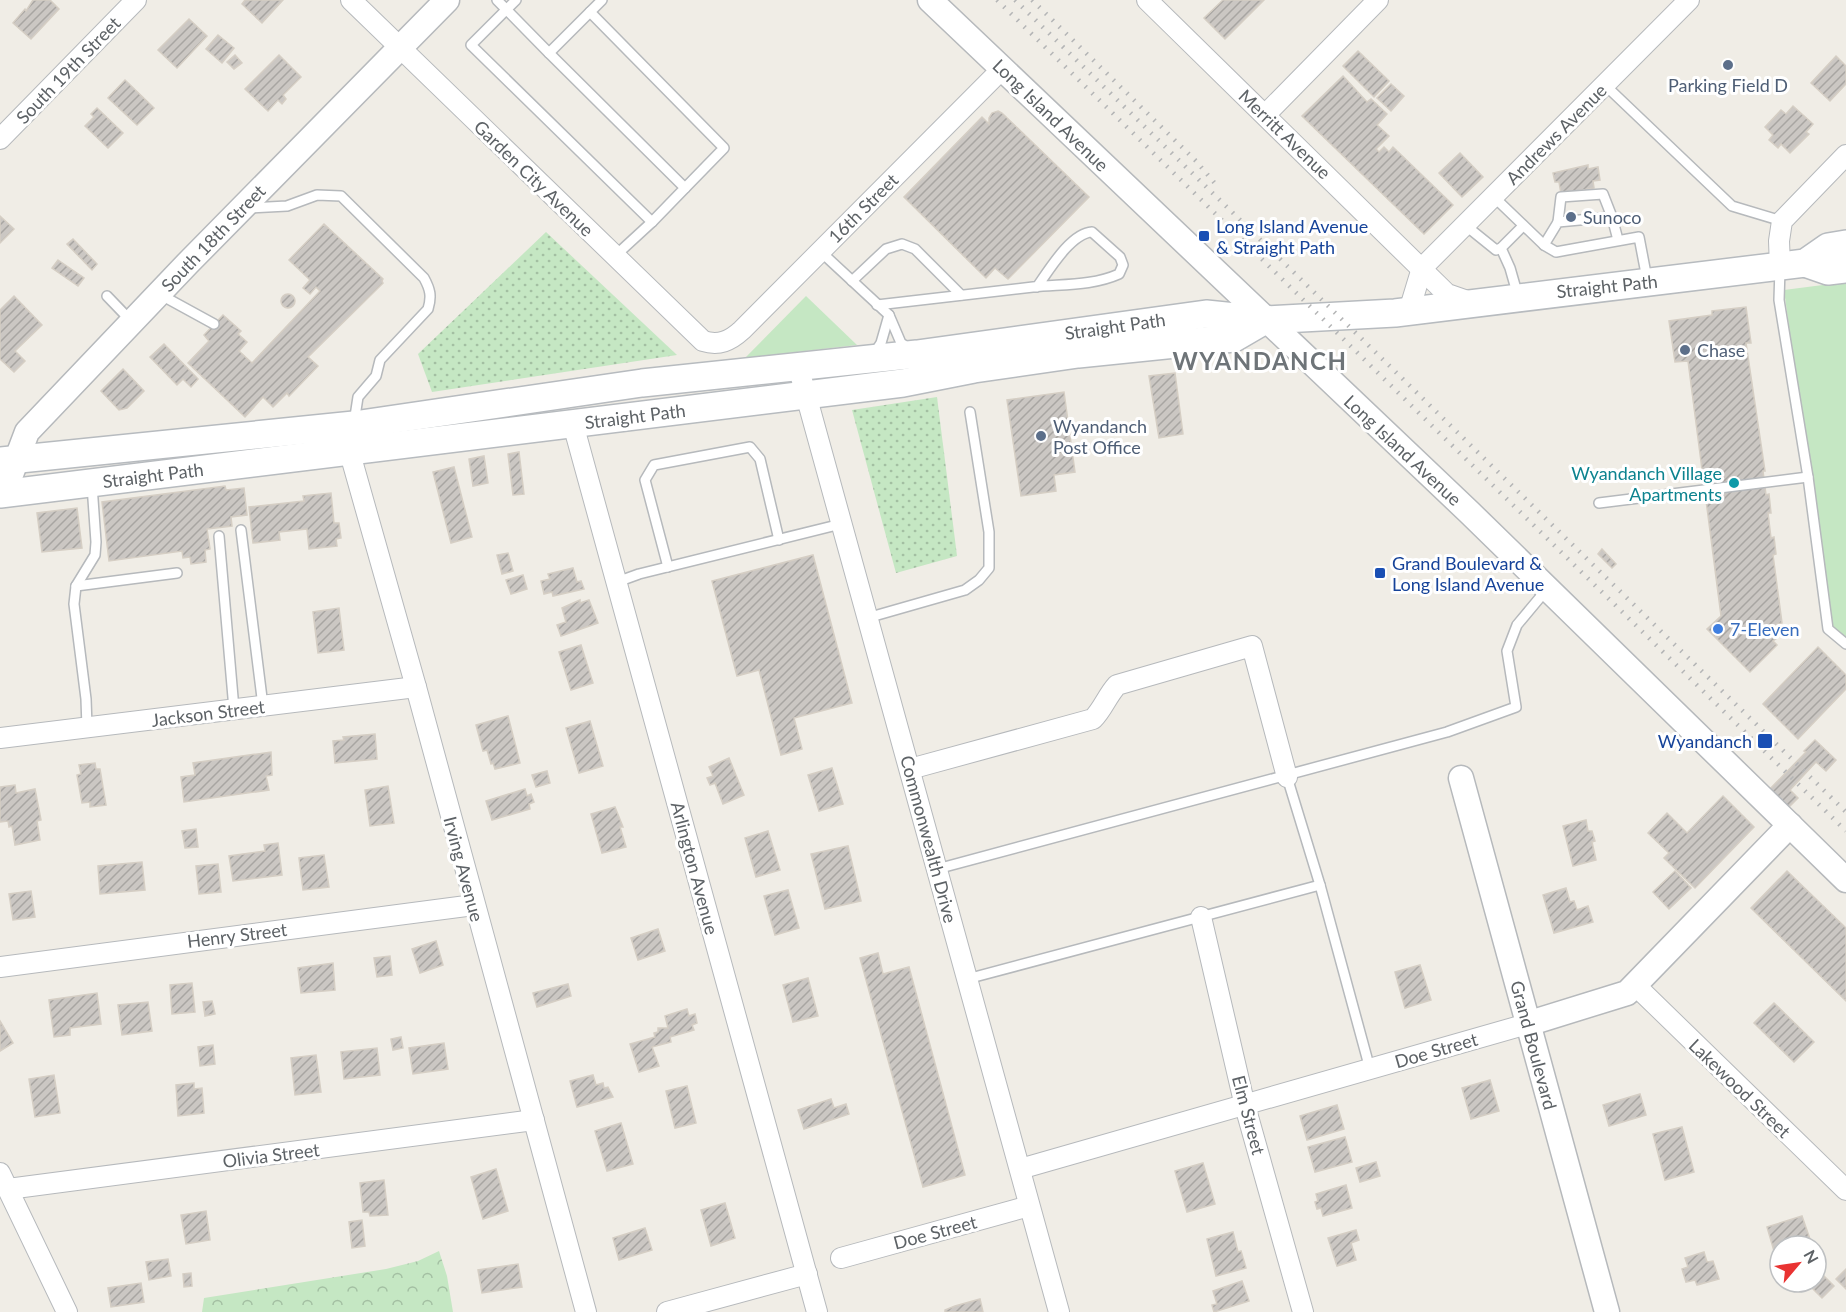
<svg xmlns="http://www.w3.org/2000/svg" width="1846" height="1312" font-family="Lato,sans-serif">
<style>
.grass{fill:url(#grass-dots)}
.forest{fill:url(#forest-crowns)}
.green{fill:#c5e7c3}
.building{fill:url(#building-hatch);stroke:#d5cec4;stroke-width:1.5}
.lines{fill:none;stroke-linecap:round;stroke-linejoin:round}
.service-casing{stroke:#b6b9bc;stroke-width:12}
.minor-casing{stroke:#b6b9bc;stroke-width:22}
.tertiary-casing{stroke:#b6b9bc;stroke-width:27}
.secondary-casing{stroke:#b7bbbf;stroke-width:30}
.service{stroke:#fff;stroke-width:9}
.minor{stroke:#fff;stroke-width:20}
.tertiary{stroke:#fff;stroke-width:24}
.secondary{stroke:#fff;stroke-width:27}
.rail{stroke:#b4b5b6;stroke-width:4.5;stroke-dasharray:1.5 8;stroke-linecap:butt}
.service-dot{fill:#5c6f8a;stroke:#fff;stroke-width:2}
.transit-dot{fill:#1a4fb4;stroke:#fff;stroke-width:2}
.culture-dot{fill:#0f9aa8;stroke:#fff;stroke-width:2}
.shop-dot{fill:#3f7fe0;stroke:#fff;stroke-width:2}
.labels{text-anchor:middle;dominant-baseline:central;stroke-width:6;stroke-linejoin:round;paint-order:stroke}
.street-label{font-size:18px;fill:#5d6266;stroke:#fff}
.service-label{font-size:18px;fill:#4e5e75;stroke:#fff;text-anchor:start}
.transit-label{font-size:18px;fill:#164399;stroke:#fff;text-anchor:start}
.culture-label{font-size:18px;fill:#0d838f;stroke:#fff;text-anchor:end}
.shop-label{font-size:18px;fill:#366cbe;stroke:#fff;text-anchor:start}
.district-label{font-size:24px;font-weight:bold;letter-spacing:1.5px;fill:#6e7478;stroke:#fff}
</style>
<defs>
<pattern id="grass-dots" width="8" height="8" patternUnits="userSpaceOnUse" patternTransform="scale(1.5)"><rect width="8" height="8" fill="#c5e7c3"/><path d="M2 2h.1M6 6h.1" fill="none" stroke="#a3bfa2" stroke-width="1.8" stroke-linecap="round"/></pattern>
<pattern id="forest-crowns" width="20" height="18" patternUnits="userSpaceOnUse" patternTransform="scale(1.5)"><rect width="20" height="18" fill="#c5e7c3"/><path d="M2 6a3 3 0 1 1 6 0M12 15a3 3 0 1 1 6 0" fill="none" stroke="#a3bfa2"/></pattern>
<pattern id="building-hatch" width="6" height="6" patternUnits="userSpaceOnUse" patternTransform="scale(1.5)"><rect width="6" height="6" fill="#cbc7c3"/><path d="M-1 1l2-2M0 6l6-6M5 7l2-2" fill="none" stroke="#a8a5a2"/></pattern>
</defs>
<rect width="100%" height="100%" fill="#f0ede6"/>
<g class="grass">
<path d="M546,232L677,355L432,392L418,354Z"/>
<path d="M937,397L957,556L896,573L852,410Z"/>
</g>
<path class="forest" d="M439,1251L447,1276L453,1312H202L204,1298L386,1269L418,1261Z"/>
<g class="green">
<path d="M1846,282V642L1830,628L1784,290Z"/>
<path d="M806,296L857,345L745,358Z"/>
</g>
<g class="building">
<path d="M33,0H50L59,9L31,39L13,23L25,9L26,11Z"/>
<path d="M245,0H283L262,23L242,4Z"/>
<path d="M1223,0H1264L1225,39L1204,18Z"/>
<path d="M189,19L207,36L177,68L158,50Z"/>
<path d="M218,35L234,48L222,63L206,49Z"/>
<path d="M1358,51L1389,81L1374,97L1343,66Z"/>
<path d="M235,55L242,63L234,69L227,62Z"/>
<path d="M279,55L301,77L283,95L286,99L282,104L278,100L268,111L245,89Z"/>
<path d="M1836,56L1846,66V84L1830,101L1811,83Z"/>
<path d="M1343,76L1367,102L1371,99L1387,114L1377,125L1389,136L1376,149L1379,152L1384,147L1389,152L1393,147L1453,205L1424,234L1302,116Z"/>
<path d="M125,80L154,108L137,125L108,98Z"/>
<path d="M1391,84L1404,96L1391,111L1377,98Z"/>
<path d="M1793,106L1813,124L1806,132L1809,134L1790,153L1781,144L1778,148L1769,140L1773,135L1765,127L1781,110L1786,114Z"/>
<path d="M97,108L123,133L108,148L85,126L94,117L91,114Z"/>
<path d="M998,111L1002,113L1089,197L1008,279L995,268L986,278L904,197L982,117L989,124V118L992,113Z"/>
<path d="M1460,153L1483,177L1462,197L1439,173Z"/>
<path d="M1588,165V169L1598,167L1600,180L1593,181L1594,188L1561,194L1559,182H1555L1553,173Z"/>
<path d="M0,216L14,229L0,243Z"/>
<path d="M324,224L383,279L382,281L383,283L308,357L318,366L289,396L287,393L273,407L263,397L245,417L188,363L209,341L204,335L223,315L241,331L238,334L247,342L239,351L252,363L320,291L316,287L310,294L303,288L310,280L289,260Z"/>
<path d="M73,239L97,264L92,270L67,244Z"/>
<path d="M58,260L84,278L78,286L52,268Z"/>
<circle cx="288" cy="301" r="7"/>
<path d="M14,296L42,325L15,351L25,361L14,372L0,359V310Z"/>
<path d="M1746,307L1751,343H1746L1765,471H1763L1766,495L1769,494L1771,513H1768L1771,538L1774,537L1776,554L1773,555L1782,623L1777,624L1780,629L1777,638L1773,641L1777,645L1750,672L1707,629L1721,616L1688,361L1675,362L1669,321L1712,315V311Z"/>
<path d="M164,344L198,379L191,387L183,379L177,385L150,357Z"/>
<path d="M123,369L144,391L127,408L119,410L101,391Z"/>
<path d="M1175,373L1183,434L1159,438L1149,376Z"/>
<path d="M1064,392L1075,472L1054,475L1056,491L1021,496L1007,400Z"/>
<path d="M519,452L524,494L513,495L508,454Z"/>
<path d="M484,456L488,483L473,486L469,459Z"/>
<path d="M454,467L472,537L451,543L433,472Z"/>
<path d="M225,486L226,490L244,488L247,515L231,517L232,526L207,529L210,549L205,550L206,562L191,564L190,557L183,558L182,551L109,561L102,502Z"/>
<path d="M331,493L334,523H339L341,538L336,539L337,546L309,549L307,529L279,532L280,540L253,543L249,507L304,501L303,496Z"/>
<path d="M77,508L82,548L42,552L37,513Z"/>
<path d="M1602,549L1616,564L1612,568L1598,554Z"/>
<path d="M508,553L513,571L502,574L497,555Z"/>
<path d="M813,555L852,703L794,718L802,749L781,755L759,670L737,676L712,581Z"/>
<path d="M573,568L577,582L581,581L584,589L553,596L552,592L544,594L541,581L550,579L548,574Z"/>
<path d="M523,575L527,589L511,594L506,580Z"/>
<path d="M580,600V603L589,600L598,623L561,636L557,625L566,622L562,608Z"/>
<path d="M339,608L344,650L318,653L313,612Z"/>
<path d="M581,645L593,683L571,690L559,652Z"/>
<path d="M1818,647L1846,675V689L1798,739L1763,704Z"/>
<path d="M508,716L520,763L495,769L493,763L491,764L487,750L483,751L476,725Z"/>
<path d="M590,721L603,766L579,773L566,728Z"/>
<path d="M375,734L377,759L335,763L333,741L344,740L343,737Z"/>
<path d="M1815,740L1836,760L1826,771L1816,762L1790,790L1798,798L1787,809L1768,791L1806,752L1804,751Z"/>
<path d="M271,752L272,775L266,776L269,790L184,802L181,777L195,775L193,763Z"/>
<path d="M729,758L744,795L723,804L715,783L710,785L707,778L713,776L709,767Z"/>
<path d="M95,763L96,769H100L106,805L90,807V802L82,803L77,775L81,774L79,765Z"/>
<path d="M832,768L843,804L819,811L808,775Z"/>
<path d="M547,771L550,783L536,787L532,775Z"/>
<path d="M15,785L16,793L35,789L41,820L37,821L40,840L15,845L12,826L9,827L8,821L0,822V787Z"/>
<path d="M388,786L394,823L370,826L365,790Z"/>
<path d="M525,789L527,796L531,794L534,802L529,804L530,809L492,820L486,801Z"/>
<path d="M1723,796L1754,827L1695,888L1664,858L1669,853L1648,833L1667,813L1687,833Z"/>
<path d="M615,807L623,827H620L626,847L602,853L591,814Z"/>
<path d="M1586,820L1588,831H1592L1595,841L1592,842L1596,860L1573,866L1563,826Z"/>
<path d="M196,829L198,847L185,848L182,831Z"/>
<path d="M768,831L780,870L756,877L745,838Z"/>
<path d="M278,843L282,875L233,881L229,856L265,851L264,845Z"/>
<path d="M848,846L861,901L825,909L811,854Z"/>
<path d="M324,855L329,887L303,890L299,858Z"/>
<path d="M142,862L145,890L100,894L98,866Z"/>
<path d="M218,864L221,892L199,894L196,866Z"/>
<path d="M1675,871L1691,888L1669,909L1653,892Z"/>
<path d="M1787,871L1846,928V1001L1751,908Z"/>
<path d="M1566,888L1570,902L1574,901L1577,910L1588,906L1593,922L1554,933L1543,895Z"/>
<path d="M788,890L799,928L775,935L764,896Z"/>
<path d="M31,891L35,917L13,920L9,894Z"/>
<path d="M658,929L665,951L638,960L631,938Z"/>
<path d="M436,941L443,965L420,973L412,949Z"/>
<path d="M878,953L883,974L909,967L965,1175L923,1187L860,958Z"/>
<path d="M390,956L392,975L377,977L374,958Z"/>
<path d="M333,963L335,990L301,993L298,968Z"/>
<path d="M1420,965L1431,1000L1405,1008L1395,972Z"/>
<path d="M808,978L818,1016L793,1022L783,985Z"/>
<path d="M192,983L195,1012L172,1014L170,985Z"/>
<path d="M568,984L571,996L537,1007L533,993Z"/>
<path d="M97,993L101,1024L70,1028V1035L54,1037L49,1000Z"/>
<path d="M212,1001L215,1014L205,1016L203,1002Z"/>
<path d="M148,1002L152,1031L122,1035L118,1005Z"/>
<path d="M1774,1003L1814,1042L1794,1062L1754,1023Z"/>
<path d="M687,1009L689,1016L695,1014L697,1023L692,1025L694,1030L670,1037L671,1042L652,1047L659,1066L639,1072L630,1044L655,1037L654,1033L658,1032V1028H668L665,1016Z"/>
<path d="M0,1021L13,1043L0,1051Z"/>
<path d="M401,1037L403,1048L393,1050L391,1039Z"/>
<path d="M444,1043L448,1069L413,1074L409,1048Z"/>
<path d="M213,1045L215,1064L200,1066L198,1047Z"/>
<path d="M377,1048L380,1075L344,1079L341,1052Z"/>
<path d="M316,1055L321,1092L295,1095L291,1058Z"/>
<path d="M54,1075L60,1113L35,1117L29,1079Z"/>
<path d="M593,1075L596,1085L603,1083L604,1088L608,1087L613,1097L577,1107L570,1081Z"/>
<path d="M1490,1080L1499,1111L1471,1119L1462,1088Z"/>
<path d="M194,1083V1089L202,1088L204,1113L178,1116L176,1085Z"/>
<path d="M687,1086L696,1123L675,1128L666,1091Z"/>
<path d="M1640,1094L1646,1115L1609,1126L1603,1105Z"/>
<path d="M831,1099L834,1108L846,1104L849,1114L804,1129L798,1110Z"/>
<path d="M1337,1105L1344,1129L1307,1140L1300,1116Z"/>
<path d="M621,1123L633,1164L607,1171L595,1131Z"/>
<path d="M1682,1127L1694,1172L1665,1180L1653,1134Z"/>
<path d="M1345,1137L1352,1162L1315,1172L1308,1147Z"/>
<path d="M1376,1162L1380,1176L1360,1182L1356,1168Z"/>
<path d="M1203,1163L1215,1204L1187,1212L1175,1171Z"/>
<path d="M496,1169L508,1211L483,1219L471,1177Z"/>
<path d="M384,1180L388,1215L370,1216L369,1212H363L360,1183Z"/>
<path d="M1346,1185L1352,1208L1323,1216L1321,1208L1317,1209L1315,1202L1318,1201L1316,1194Z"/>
<path d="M725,1203L735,1238L711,1246L701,1210Z"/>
<path d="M206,1211L210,1240L186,1244L181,1215Z"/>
<path d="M1802,1216L1810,1239L1790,1246H1780V1249L1774,1251L1767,1227Z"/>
<path d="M362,1220L365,1246L352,1248L349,1222Z"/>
<path d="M645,1228L652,1250L619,1260L613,1238Z"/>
<path d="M1356,1230L1359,1240L1351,1243L1356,1260L1337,1266L1328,1238Z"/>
<path d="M1233,1232L1238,1252L1241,1251L1246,1268L1216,1276L1207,1239Z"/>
<path d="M1704,1252L1707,1262L1713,1261L1719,1279L1697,1285L1695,1280L1686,1282L1682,1269L1688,1267L1685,1258Z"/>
<path d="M168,1259L171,1276L149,1280L146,1262Z"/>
<path d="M518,1264L522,1287L482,1293L478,1270Z"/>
<path d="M1846,1269V1289L1836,1279Z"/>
<path d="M191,1273L192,1286L184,1287L183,1274Z"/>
<path d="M1824,1276L1834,1286L1822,1298L1812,1288Z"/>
<path d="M1242,1281L1249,1301L1214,1312L1212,1305L1217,1304L1213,1291Z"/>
<path d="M141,1283L144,1302L111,1307L108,1288Z"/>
<path d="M980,1299L983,1312H945V1310L955,1306Z"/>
</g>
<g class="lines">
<g class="service-casing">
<g id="service">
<path d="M497,0L549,53L602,0"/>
<path d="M516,0L471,45L652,222"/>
<path d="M590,12L724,148L685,188"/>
<path d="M549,53L685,188L652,222L615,256"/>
<path d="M1605,85L1732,206L1782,221"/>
<path d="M1494,197L1544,245L1556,252L1639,237L1647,279"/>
<path d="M248,208L287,206L317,195L341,196L424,278C430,289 432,296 428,309L380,360L376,376L358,397L354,423"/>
<path d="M1558,222L1561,197L1603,194L1612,217"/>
<path d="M1465,225L1496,250L1501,248L1523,226"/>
<path d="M1544,245L1558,222L1612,217L1618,240"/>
<path d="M1501,248L1510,268L1518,296"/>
<path d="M820,251L889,315L901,343L910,349"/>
<path d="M1780,268L1779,300L1808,477L1828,629L1846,644"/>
<path d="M852,281L886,249L902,244L915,249L961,295"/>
<path d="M161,295L214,324"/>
<path d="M107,296L132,322"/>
<path d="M877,305C929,299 981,293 1033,287C1063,284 1092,286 1119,274L1123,265L1120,257L1092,232C1071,233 1049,270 1037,287"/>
<path d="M874,354L881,343L889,315"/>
<path d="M1599,503L1808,477"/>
<path d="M241,530L263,706"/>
<path d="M219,536L234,709"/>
<path d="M668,567L645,480L654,465L750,447L760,459L779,540"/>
<path d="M617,582L639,574L841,524"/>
<path d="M76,586L177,573"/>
<path d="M867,618L965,590L979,580L989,568V532L970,412"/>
<path d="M87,727L86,699L74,604L76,586L95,555L96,542L92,485"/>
<path d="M1287,777L1320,885L1370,1069"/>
<path d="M937,869L1447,732L1516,707L1507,651L1517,625L1547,589"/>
<path d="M967,979L1320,885"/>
</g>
</g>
<g class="minor-casing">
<g id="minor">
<path d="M351,0L703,341C719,346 730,341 742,330L1002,69"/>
<path d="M1147,0L1447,294L1470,302"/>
<path d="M1265,115L1378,0"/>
<path d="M0,139L136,0"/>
<path d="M1780,266L1779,241L1782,221L1846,155"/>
<path d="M1409,311L1422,268L1689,0"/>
<path d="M798,366L1059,1312"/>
<path d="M573,424L817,1312"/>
<path d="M351,439L349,450L416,687L586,1312"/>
<path d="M0,738L416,687"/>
<path d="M910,769L1093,719C1103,709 1107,696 1117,685L1252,646L1287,777"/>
<path d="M1201,917L1245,1106L1303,1312"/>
<path d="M0,967L474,905"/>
<path d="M1635,985L1846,1190"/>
<path d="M1020,1169L1527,1024"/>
<path d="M0,1173L67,1312"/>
<path d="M8,1189L534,1120"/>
<path d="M841,1258L1029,1206"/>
<path d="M667,1312L807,1274"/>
</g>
</g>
<g class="tertiary-casing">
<g id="tertiary">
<path d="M930,0L1469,512L1846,880"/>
<path d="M4,493L27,432L188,263L447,0"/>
<path d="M1461,778L1607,1312"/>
<path d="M1527,1024L1627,993L1790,825"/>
</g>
</g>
<g class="secondary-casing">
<g id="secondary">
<path d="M1805,263L1828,271L1846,269"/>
<path d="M0,461L354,425L642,383L917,354L1206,314L1265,320L1395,313L1805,263L1828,247L1846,244"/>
<path d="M0,494L903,383L974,369L1078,354L1234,338L1265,320"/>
</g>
</g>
<use href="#service" class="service"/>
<use href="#minor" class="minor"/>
<use href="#tertiary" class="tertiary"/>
<use href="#secondary" class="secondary"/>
<g class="rail">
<path d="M997,0L1846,831"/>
<path d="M1015,0L1846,812"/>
<path d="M1032,0L1196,161L1218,187"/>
</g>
</g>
<g class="service-dot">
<circle cx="1728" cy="65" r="6"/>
<circle cx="1571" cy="217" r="6"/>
<circle cx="1685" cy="350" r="6"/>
<circle cx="1041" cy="436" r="6"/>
</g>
<g class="transit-dot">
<rect x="1198" y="230" width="12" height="12" rx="3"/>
<rect x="1374" y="567" width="12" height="12" rx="3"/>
<rect x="1757" y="733" width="16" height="16" rx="3"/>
</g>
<circle class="culture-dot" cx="1734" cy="483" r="6"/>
<circle class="shop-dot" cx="1718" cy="629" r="6"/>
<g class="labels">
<g class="street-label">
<text transform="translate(68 70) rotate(-46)">South 19th Street</text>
<text transform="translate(1051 115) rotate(44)">Long Island Avenue</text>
<text transform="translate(1285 134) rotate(44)">Merritt Avenue</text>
<text transform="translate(1556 134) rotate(-45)">Andrews Avenue</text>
<text transform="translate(534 178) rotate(44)">Garden City Avenue</text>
<text transform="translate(863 208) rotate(-45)">16th Street</text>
<text transform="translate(213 238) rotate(-46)">South 18th Street</text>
<text transform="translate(1607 286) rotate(-6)">Straight Path</text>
<text transform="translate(1115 326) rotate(-8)">Straight Path</text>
<text transform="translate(635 416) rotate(-7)">Straight Path</text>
<text transform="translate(1403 450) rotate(43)">Long Island Avenue</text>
<text transform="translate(153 475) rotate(-7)">Straight Path</text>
<text transform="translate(208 713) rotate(-7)">Jackson Street</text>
<text transform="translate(929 839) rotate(75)">Commonwealth Drive</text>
<text transform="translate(695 868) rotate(75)">Arlington Avenue</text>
<text transform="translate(464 869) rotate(75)">Irving Avenue</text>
<text transform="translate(237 935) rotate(-7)">Henry Street</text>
<text transform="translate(1534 1045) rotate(75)">Grand Boulevard</text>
<text transform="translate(1436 1050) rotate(-16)">Doe Street</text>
<text transform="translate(1740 1088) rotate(44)">Lakewood Street</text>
<text transform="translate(1249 1115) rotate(75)">Elm Street</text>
<text transform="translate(271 1155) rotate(-7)">Olivia Street</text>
<text transform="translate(935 1232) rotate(-15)">Doe Street</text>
</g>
<g class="service-label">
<text x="1728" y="85" text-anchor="middle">Parking Field D</text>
<text x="1583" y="217">Sunoco</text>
<text x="1697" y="350">Chase</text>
<text x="1053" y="426">Wyandanch<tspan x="1053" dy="21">Post Office</tspan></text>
</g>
<g class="transit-label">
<text x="1216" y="226">Long Island Avenue<tspan x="1216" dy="21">&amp; Straight Path</tspan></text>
<text x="1392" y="563">Grand Boulevard &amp;<tspan x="1392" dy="21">Long Island Avenue</tspan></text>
<text x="1752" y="741" text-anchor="end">Wyandanch</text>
</g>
<g class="culture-label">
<text x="1722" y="473">Wyandanch Village<tspan x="1722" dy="21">Apartments</tspan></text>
</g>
<g class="shop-label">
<text x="1730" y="629">7-Eleven</text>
</g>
<g class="district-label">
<text x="1260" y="360">WYANDANCH</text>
</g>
</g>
<g transform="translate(1798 1264) rotate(61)"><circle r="28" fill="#ffffff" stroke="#bec0c2" stroke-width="1.5"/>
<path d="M0-4.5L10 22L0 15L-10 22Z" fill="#e93332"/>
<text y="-9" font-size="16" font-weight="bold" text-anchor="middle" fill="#5d6266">N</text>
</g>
</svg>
